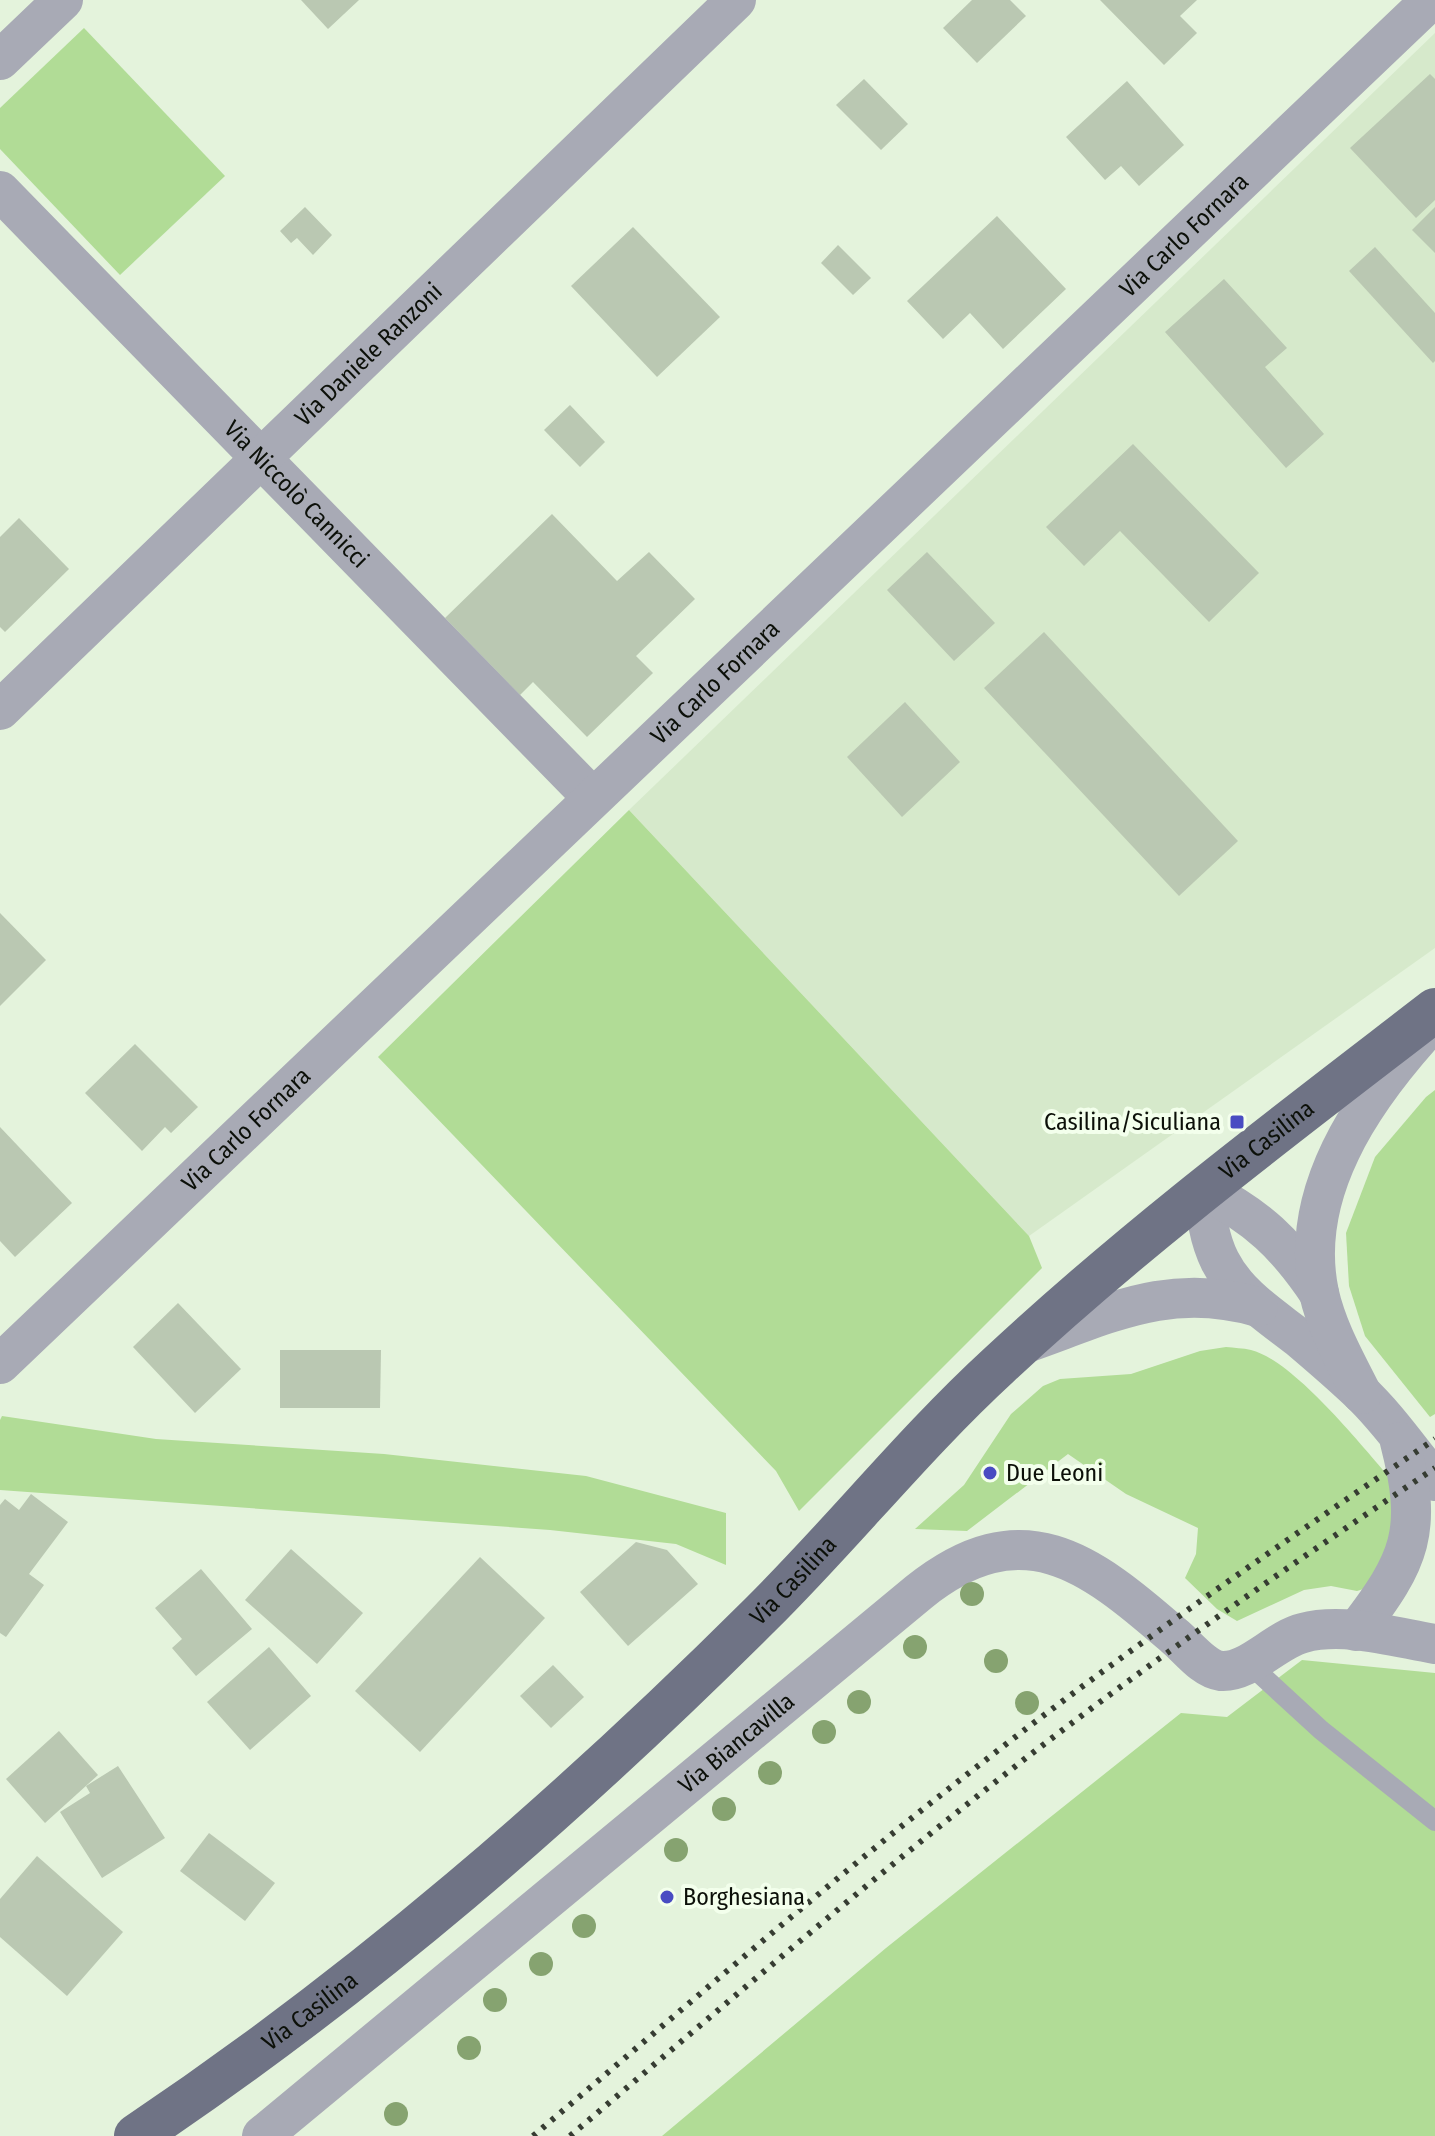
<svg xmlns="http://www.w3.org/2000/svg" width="1435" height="2136" font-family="'Fira Sans Condensed',sans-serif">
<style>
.built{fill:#d6e9cb}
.green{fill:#b1dc96}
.building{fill:#bac8b2}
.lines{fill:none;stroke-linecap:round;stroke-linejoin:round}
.service{stroke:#a8aab5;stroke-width:20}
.minor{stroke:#a8aab5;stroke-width:40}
.primary{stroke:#6f7385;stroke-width:44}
.rail{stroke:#363c32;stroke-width:6;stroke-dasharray:4 8;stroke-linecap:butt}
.tree{fill:#86a370}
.poi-dot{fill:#494cc2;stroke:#f3ffec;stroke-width:3}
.labels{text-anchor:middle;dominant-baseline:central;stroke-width:8;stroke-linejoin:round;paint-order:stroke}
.street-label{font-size:24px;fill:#0c1009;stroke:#f3ffec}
.poi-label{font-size:24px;fill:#0c1009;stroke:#f3ffec;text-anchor:start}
</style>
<rect width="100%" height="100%" fill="#e4f3dc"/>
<path class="built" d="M1435,33V948L1029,1236L629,810Z"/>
<g class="green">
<path d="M84,28L225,176L120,275L0,149V108Z"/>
<path d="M629,810L1029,1236L1042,1268L799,1511L776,1471L378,1057Z"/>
<path d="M1435,1090V1414L1430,1417L1365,1336L1349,1286L1346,1233L1375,1157L1426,1097Z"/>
<path d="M1226,1347C1234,1348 1243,1348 1251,1350C1295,1361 1365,1450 1397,1486L1383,1583L1357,1591L1331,1586L1304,1590L1237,1621L1217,1609L1185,1578L1196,1554L1198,1528L1126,1494L1068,1454L967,1531L915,1529L964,1485L1011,1414L1043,1386L1060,1379L1131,1374L1200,1351Z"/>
<path d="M2,1416L156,1439L384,1454L586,1476L726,1513V1565L676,1544L550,1530L0,1490V1420Z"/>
<path d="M1302,1660L1435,1673V2136H662L886,1948L1181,1713L1227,1717Z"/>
</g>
<g class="building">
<path d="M301,0H359L328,29Z"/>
<path d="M972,0H1010L1026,16L977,63L943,28Z"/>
<path d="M1100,0H1197L1180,16L1197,33L1164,65Z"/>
<path d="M1430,74L1435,79V200L1416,218L1350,148Z"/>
<path d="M864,79L908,124L881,150L836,105Z"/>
<path d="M1127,81L1184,145L1139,186L1121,166L1105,180L1066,137Z"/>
<path d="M305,207L332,235L313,255L297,238L291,243L280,231Z"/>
<path d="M1435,207V253L1412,230Z"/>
<path d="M997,216L1066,289L1003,349L970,313L943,339L907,301Z"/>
<path d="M633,227L720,317L657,377L571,286Z"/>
<path d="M838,245L871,278L853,295L821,263Z"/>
<path d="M1375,247L1435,313V361L1433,363L1349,271Z"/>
<path d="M1224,279L1287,348L1265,367L1324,434L1286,468L1165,332Z"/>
<path d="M570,405L605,442L580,467L544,430Z"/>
<path d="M1133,444L1259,573L1209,622L1120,531L1084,566L1046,527Z"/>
<path d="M552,514L617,581L649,552L695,599L636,656L653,673L587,737L533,682L520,695L445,618Z"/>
<path d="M19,518L69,569L5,632L0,627V537Z"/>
<path d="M927,552L995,623L954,661L887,590Z"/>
<path d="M1044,632L1238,841L1179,896L984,688Z"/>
<path d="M905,702L960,762L902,817L847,757Z"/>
<path d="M0,913L46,960L0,1006Z"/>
<path d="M135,1044L198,1107L171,1133L165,1127L142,1151L85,1093Z"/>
<path d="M0,1127L72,1203L15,1257L0,1241Z"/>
<path d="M178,1303L241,1369L195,1413L133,1347Z"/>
<path d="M280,1350H381L380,1408H280Z"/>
<path d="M31,1494L68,1522L29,1574L44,1585L6,1637L0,1633V1505L5,1499L19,1510Z"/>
<path d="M636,1542L667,1550L698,1584L628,1646L580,1592Z"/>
<path d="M291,1549L363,1613L317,1664L245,1600Z"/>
<path d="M480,1557L545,1618L420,1752L355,1691Z"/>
<path d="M201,1569L252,1629L196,1676L172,1648L182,1639L155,1608Z"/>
<path d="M269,1647L311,1696L250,1750L207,1702Z"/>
<path d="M553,1665L584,1697L551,1728L520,1696Z"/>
<path d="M59,1731L98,1775L45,1823L6,1779Z"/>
<path d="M118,1766L165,1838L102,1878L60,1812L90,1793L86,1786Z"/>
<path d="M209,1833L275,1883L245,1921L180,1871Z"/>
<path d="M37,1856L123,1932L67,1996L0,1937V1899Z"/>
</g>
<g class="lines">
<path class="service" d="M1248,1663L1321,1730L1435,1821"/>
<g class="minor">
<path d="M0,60L63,0"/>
<path id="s1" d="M0,191L592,797"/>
<path id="s2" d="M0,710L736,0"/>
<path d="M1204,1190C1206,1215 1209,1239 1220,1261C1237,1295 1271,1316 1299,1338C1319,1355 1340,1373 1359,1391C1387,1417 1410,1451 1435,1481"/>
<path d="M1204,1190C1257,1216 1286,1244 1319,1293"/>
<path d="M1026,1343C1109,1314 1169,1281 1258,1307"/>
<path id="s3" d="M0,1364L1431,0"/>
<path d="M1362,1394C1346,1362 1327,1329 1319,1293C1298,1193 1362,1101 1425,1031"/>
<path d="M1356,1631C1411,1560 1423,1531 1400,1442"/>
<path id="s4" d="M262,2136L919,1592C1022,1510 1088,1561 1173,1635C1187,1646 1203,1669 1221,1671C1249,1673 1275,1640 1303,1633C1344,1622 1394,1637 1435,1644"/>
</g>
<path class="primary" id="s5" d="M136,2136C364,1983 565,1809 760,1615C842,1534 914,1443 999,1365C1136,1237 1287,1124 1435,1010"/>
<g class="rail">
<path d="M533,2136C682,2010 829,1881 983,1762C1129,1648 1282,1543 1435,1439"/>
<path d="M570,2136C721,2008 870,1879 1026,1758C1158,1656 1296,1561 1435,1468"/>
</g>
</g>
<g class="tree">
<circle cx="972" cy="1594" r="12"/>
<circle cx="915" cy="1647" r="12"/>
<circle cx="996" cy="1661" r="12"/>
<circle cx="859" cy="1702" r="12"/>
<circle cx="1027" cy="1703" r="12"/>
<circle cx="824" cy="1732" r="12"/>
<circle cx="770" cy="1773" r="12"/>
<circle cx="724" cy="1809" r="12"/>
<circle cx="676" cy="1850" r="12"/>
<circle cx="584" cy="1926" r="12"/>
<circle cx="541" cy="1964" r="12"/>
<circle cx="495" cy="2000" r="12"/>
<circle cx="469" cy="2048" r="12"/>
<circle cx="396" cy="2114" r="12"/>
</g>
<g class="poi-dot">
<rect x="1229" y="1114" width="16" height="16" rx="4"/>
<circle cx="990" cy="1473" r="8"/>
<circle cx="667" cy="1897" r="8"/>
</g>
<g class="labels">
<g class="street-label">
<text stroke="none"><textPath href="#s3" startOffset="1636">Via Carlo Fornara</textPath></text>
<text stroke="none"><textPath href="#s2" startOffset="512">Via Daniele Ranzoni</textPath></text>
<text stroke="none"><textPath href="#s1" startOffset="424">Via Niccolò Cannicci</textPath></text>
<text stroke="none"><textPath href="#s3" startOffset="988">Via Carlo Fornara</textPath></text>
<text stroke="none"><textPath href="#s3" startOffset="340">Via Carlo Fornara</textPath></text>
<text stroke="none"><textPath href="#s5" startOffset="1510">Via Casilina</textPath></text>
<text stroke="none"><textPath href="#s5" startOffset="862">Via Casilina</textPath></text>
<text stroke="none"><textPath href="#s4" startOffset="616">Via Biancavilla</textPath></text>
<text stroke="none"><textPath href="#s5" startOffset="214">Via Casilina</textPath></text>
</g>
<g class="poi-label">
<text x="1221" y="1122" text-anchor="end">Casilina/Siculiana</text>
<text x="1006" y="1473">Due Leoni</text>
<text x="683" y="1897">Borghesiana</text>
</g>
</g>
</svg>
